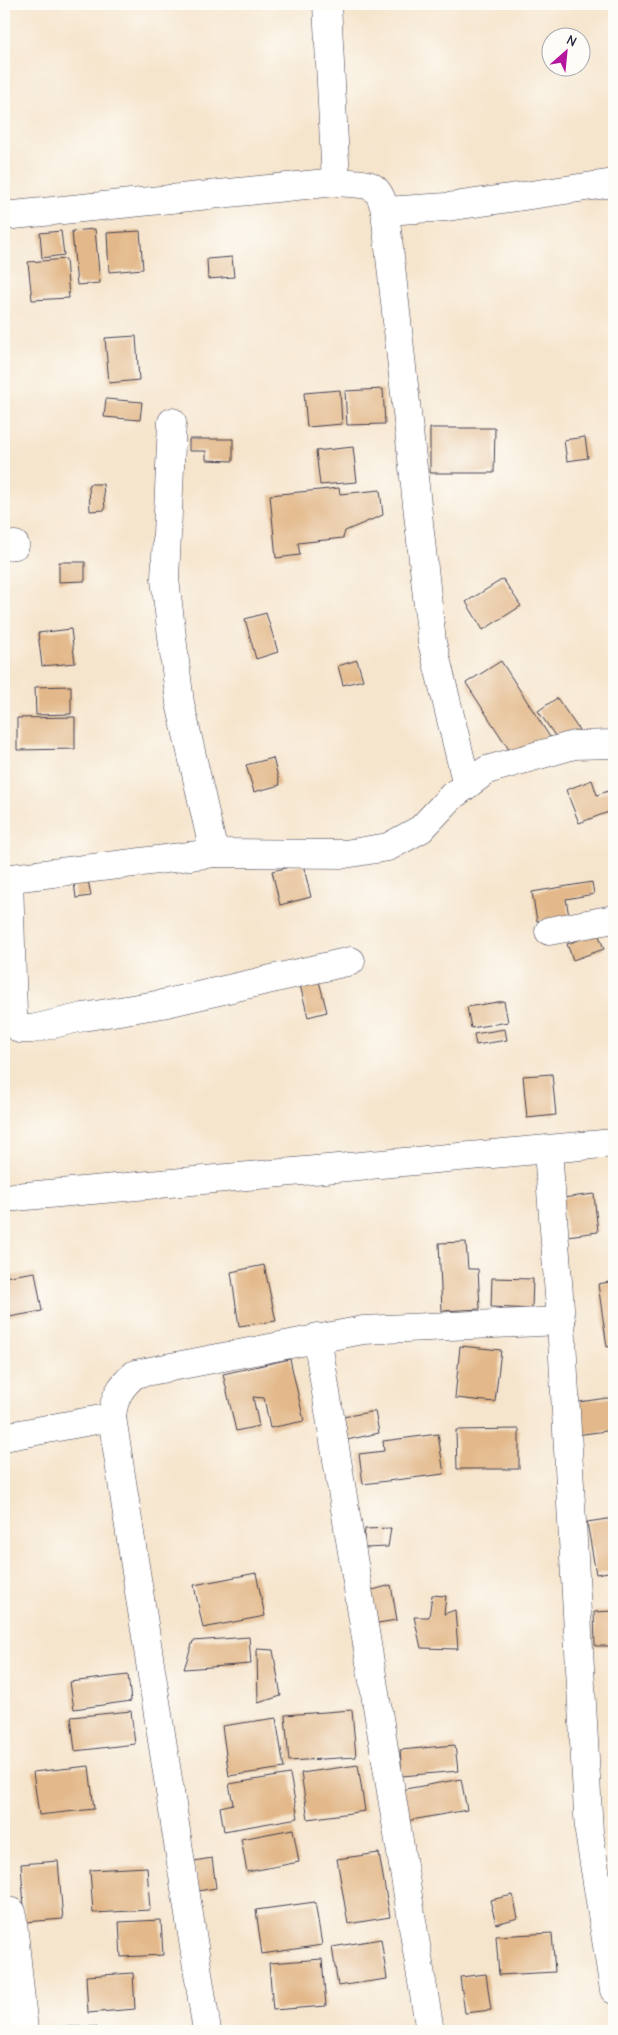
<svg xmlns="http://www.w3.org/2000/svg" width="618" height="2035" font-family="'Comic Neue',sans-serif">
<style>
.building{fill:#e3b98b}
.lines{fill:none;stroke-linecap:round;stroke-linejoin:round}
.minor-casing{stroke:#423f51;stroke-width:29}
.minor{stroke:#fff;stroke-width:28}
</style>
<rect width="100%" height="100%" fill="#fdfcf7"/>
<filter id="ink" filterUnits="userSpaceOnUse"><feTurbulence type="fractalNoise" baseFrequency=".02" numOctaves="2"/><feDisplacementMap in="SourceGraphic" scale="10" xChannelSelector="R" yChannelSelector="G"/><feConvolveMatrix kernelMatrix="1 2 1 2 8 2 1 2 1" color-interpolation-filters="sRGB"/></filter>
<filter id="wash" filterUnits="userSpaceOnUse"><feTurbulence type="fractalNoise" baseFrequency=".0096" numOctaves="4" result="noise"/><feDisplacementMap in="SourceGraphic" scale="20" xChannelSelector="R" yChannelSelector="G"/><feGaussianBlur stdDeviation="1.12" result="paint"/><feColorMatrix in="noise" values="0 0 0 0 0 0 0 0 0 0 0 0 0 0 0 0 0 1.4 0 .05"/><feComposite in="paint" operator="in"/></filter>
<g filter="url(#wash)">
<rect width="100%" height="100%" fill="#f6e5cd"/>
<g id="blocks">
<g class="building">
<path d="M95,229L100,283L77,285L72,231Z"/>
<path d="M61,231L64,255L42,258L40,233Z"/>
<path d="M140,231L143,269L109,272L107,233Z"/>
<path d="M232,257L234,277L208,279L207,259Z"/>
<path d="M66,259L69,298L32,300L28,262Z"/>
<path d="M136,336L139,380L109,383L105,338Z"/>
<path d="M383,389L385,424L347,425L345,391Z"/>
<path d="M340,390L342,424L307,427L304,393Z"/>
<path d="M106,399L142,402L140,420L104,417Z"/>
<path d="M430,428H495L494,473H430Z"/>
<path d="M585,437L588,458L567,461L564,440Z"/>
<path d="M189,439H233V461L206,460V451H189Z"/>
<path d="M353,447L357,482L320,485L316,451Z"/>
<path d="M89,484H103L105,510L90,511Z"/>
<path d="M339,488L340,494L380,490L383,515L345,531L343,538L298,543L300,555L276,558L270,495Z"/>
<path d="M59,562H85V581L59,582Z"/>
<path d="M503,579L521,606L483,630L466,602Z"/>
<path d="M266,613L278,652L256,659L245,619Z"/>
<path d="M71,629L75,663L42,666L38,633Z"/>
<path d="M357,660L363,680L343,685L338,666Z"/>
<path d="M501,661L550,737H556L517,762L466,683Z"/>
<path d="M71,686V714L36,715L35,687Z"/>
<path d="M557,698L579,730L560,743L538,711Z"/>
<path d="M75,717V749L17,750V718Z"/>
<path d="M273,758L280,785L254,792L246,765Z"/>
<path d="M592,780L597,795L614,789V810L579,823L566,790Z"/>
<path d="M303,864L311,897L280,905L272,871Z"/>
<path d="M88,880L91,896L76,898L74,882Z"/>
<path d="M592,882L594,894L566,899L569,916L537,921L532,892Z"/>
<path d="M598,933L604,949L573,960L567,944Z"/>
<path d="M319,981L327,1012L308,1017L300,985Z"/>
<path d="M504,1001L508,1022L471,1028L467,1007Z"/>
<path d="M505,1029L507,1040L476,1045L474,1034Z"/>
<path d="M552,1074L556,1115L527,1118L523,1076Z"/>
<path d="M594,1194L598,1232L567,1236L562,1198Z"/>
<path d="M466,1242L468,1269H478L480,1309L442,1311L439,1243Z"/>
<path d="M264,1265L276,1321L239,1326L231,1272Z"/>
<path d="M35,1272L42,1311L4,1318V1277Z"/>
<path d="M492,1278L533,1279L532,1309L491,1307Z"/>
<path d="M614,1281V1346L607,1347L598,1284Z"/>
<path d="M460,1346L501,1350L495,1402L455,1398Z"/>
<path d="M290,1359L304,1421L270,1428L264,1398L253,1397L259,1426L236,1431L223,1374Z"/>
<path d="M614,1397V1430L576,1435L572,1403Z"/>
<path d="M375,1411L379,1433L347,1440L343,1417Z"/>
<path d="M519,1429V1469H457L456,1430Z"/>
<path d="M438,1434L444,1474L363,1484L359,1454L384,1451L383,1441Z"/>
<path d="M614,1518V1571L596,1574L587,1522Z"/>
<path d="M391,1528L388,1547L363,1548L365,1529Z"/>
<path d="M256,1573L265,1616L203,1628L194,1585Z"/>
<path d="M391,1585L397,1620L371,1624L369,1591Z"/>
<path d="M432,1595L446,1596L444,1614L455,1610L458,1649L421,1648L414,1617H429Z"/>
<path d="M614,1611V1646H595L594,1612Z"/>
<path d="M249,1637L251,1664L184,1669L193,1641Z"/>
<path d="M257,1649L273,1650L281,1696L258,1703Z"/>
<path d="M128,1675L131,1701L74,1709L70,1682Z"/>
<path d="M352,1710L356,1757L289,1761L285,1715Z"/>
<path d="M131,1711L135,1744L75,1751L71,1717Z"/>
<path d="M276,1718L284,1768L229,1776L222,1726Z"/>
<path d="M455,1745L458,1771L402,1776L400,1750Z"/>
<path d="M358,1765L365,1811L308,1819L301,1773Z"/>
<path d="M89,1766L94,1809L39,1815L33,1772Z"/>
<path d="M290,1774L298,1818L224,1831L220,1807L233,1804L229,1784Z"/>
<path d="M461,1779L467,1810L406,1821L400,1790Z"/>
<path d="M293,1829L299,1862L247,1872L241,1839Z"/>
<path d="M379,1853L390,1917L348,1924L337,1859Z"/>
<path d="M212,1858L216,1888L198,1891L194,1861Z"/>
<path d="M58,1861L63,1919L25,1922L21,1864Z"/>
<path d="M147,1867L150,1910L93,1913L90,1870Z"/>
<path d="M513,1895L518,1918L496,1924L490,1900Z"/>
<path d="M315,1902L322,1945L262,1954L256,1910Z"/>
<path d="M161,1920L163,1955L121,1957L119,1922Z"/>
<path d="M552,1933L555,1972L499,1975L496,1936Z"/>
<path d="M381,1939L387,1979L338,1986L332,1947Z"/>
<path d="M322,1959L326,2006L273,2010L269,1963Z"/>
<path d="M133,1973L135,2009L88,2013L86,1976Z"/>
<path d="M486,1974L491,2010L465,2013L460,1977Z"/>
<rect x="54" y="2027" width="42" height="4"/>
</g>
</g>
</g>
<g filter="url(#ink)">
<use href="#blocks" fill-opacity="0" stroke="#423f51" stroke-width="1"/>
<g class="lines">
<g class="minor-casing">
<g id="minor">
<path d="M327,4L336,182"/>
<path d="M385,211L447,207L614,183"/>
<path d="M4,216L336,182C366,185 378,179 385,211L432,642L467,785"/>
<path d="M172,422L165,579L180,703L214,853"/>
<path d="M4,546L15,545"/>
<path d="M9,878L13,1014L14,1023L20,1029H32L83,1017L162,1004L351,961"/>
<path d="M4,879L214,853L345,854L388,847L421,829L452,796L487,770L574,745L614,744"/>
<path d="M549,931L614,919"/>
<path d="M548,1151L561,1321L589,1832L614,1990"/>
<path d="M4,1198L614,1143"/>
<path d="M317,1337L430,2031"/>
<path d="M4,1437L112,1417"/>
<path d="M12,1912L24,2031"/>
<path d="M207,2031L112,1417C114,1397 120,1387 135,1374L363,1330L561,1321"/>
</g>
</g>
<use href="#minor" class="minor"/>
</g>
</g>
<rect width="618" height="2035" fill="none" stroke="#fdfcf7" stroke-width="20"/>
<g transform="translate(566 52) rotate(27)"><circle r="24" fill="#fdfcf7" stroke="#a5a5ac"/>
<path d="M0-4L9 19L0 12L-9 19Z" fill="#b5179e"/>
<text y="-8" font-size="14" font-weight="bold" text-anchor="middle" fill="#22223b">N</text>
</g>
</svg>
